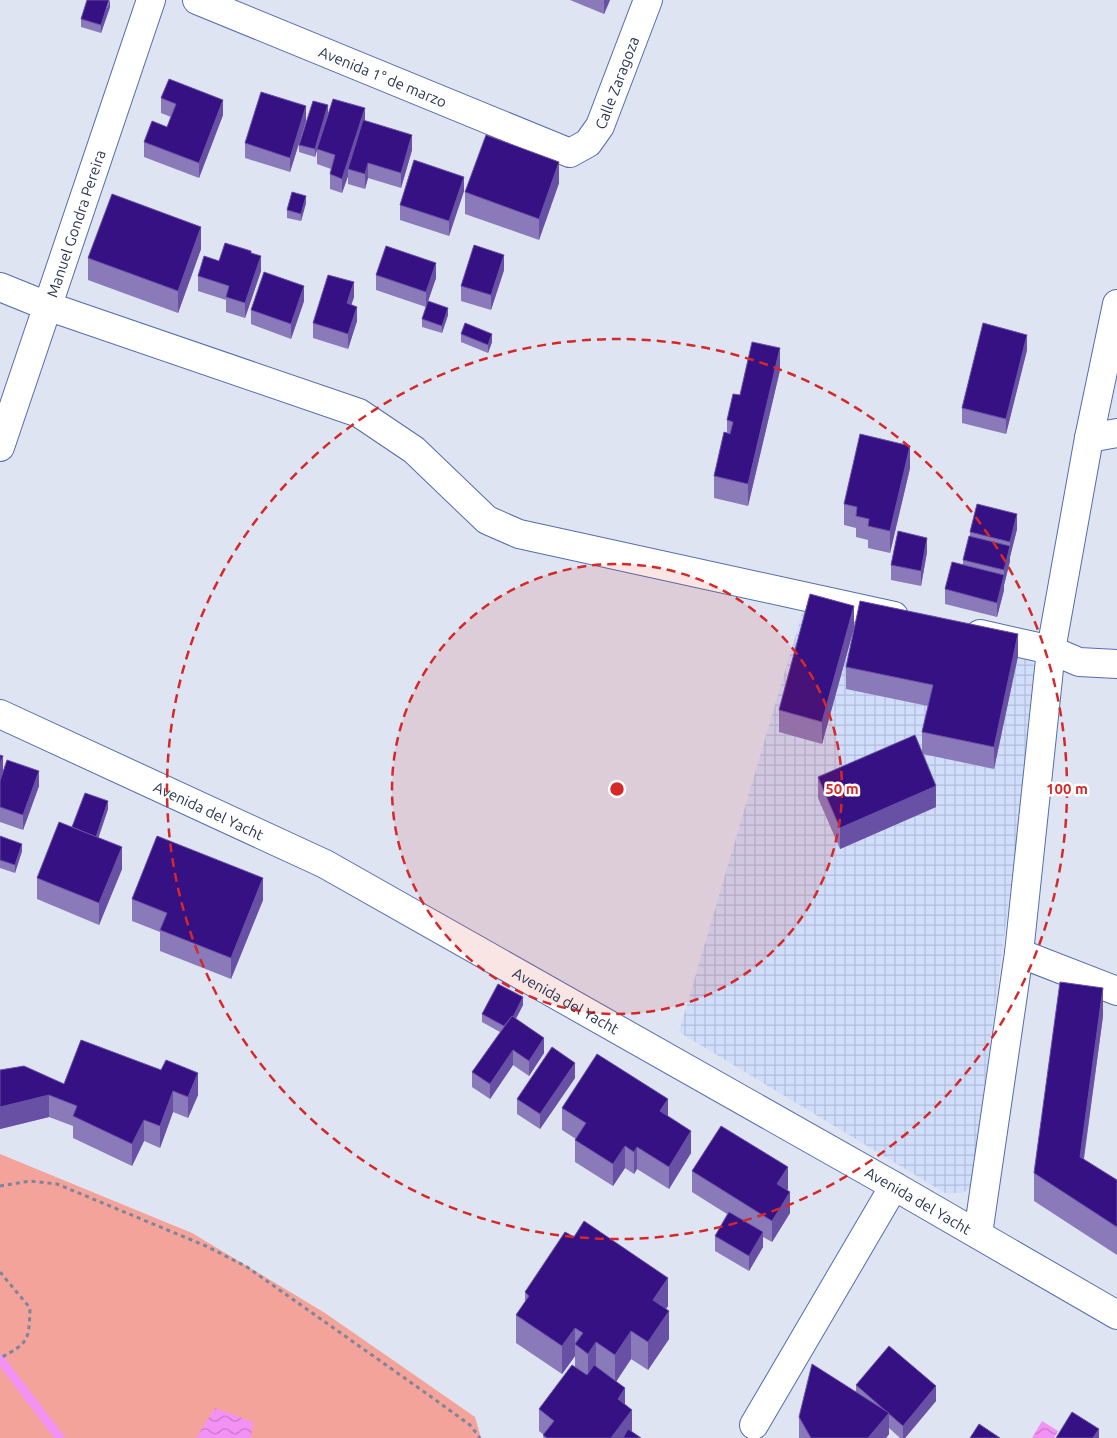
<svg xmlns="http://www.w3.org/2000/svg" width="1117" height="1438" font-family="Ubuntu,sans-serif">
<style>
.industrial{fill:url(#industrial-grid)}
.pitch{fill:#f3a39a}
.water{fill:url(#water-waves)}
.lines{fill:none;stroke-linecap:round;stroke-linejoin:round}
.stream{stroke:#f392f4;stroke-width:9}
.street-casing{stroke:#546daa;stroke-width:30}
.secondary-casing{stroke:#546daa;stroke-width:30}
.path{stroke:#7c859a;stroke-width:3;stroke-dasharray:4 4;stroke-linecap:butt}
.street{stroke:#fff;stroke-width:28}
.secondary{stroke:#fff;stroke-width:28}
.wall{fill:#8a7aba}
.shaded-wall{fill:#6850a4}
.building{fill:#351183;stroke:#6850a4}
.ring{fill:none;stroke:#d62828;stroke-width:2.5;stroke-dasharray:9 6}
.labels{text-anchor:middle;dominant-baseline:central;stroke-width:5;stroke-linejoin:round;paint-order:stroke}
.street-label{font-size:15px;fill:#2b3651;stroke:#fff}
.centre{fill:#d62828;stroke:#fff;stroke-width:2.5}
.ring-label{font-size:15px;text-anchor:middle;font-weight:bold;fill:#d62828;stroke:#fff;stroke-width:5;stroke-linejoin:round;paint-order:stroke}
</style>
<defs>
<pattern id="industrial-grid" width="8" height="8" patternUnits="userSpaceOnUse" patternTransform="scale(1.25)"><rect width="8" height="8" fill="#d0ddfb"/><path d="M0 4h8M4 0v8" fill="none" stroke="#b3bed9"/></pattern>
<pattern id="water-waves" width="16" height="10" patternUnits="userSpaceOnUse" patternTransform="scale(1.25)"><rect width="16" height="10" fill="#f392f4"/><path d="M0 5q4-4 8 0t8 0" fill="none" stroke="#c578c8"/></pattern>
</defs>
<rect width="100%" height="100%" fill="#dee4f2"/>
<path class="industrial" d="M803,610L1028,655L1039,674L971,1187L963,1193H945L679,1032Z"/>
<path class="pitch" d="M0,1154L192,1233L325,1313L475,1417L481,1438H0Z"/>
<g class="water">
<path d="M215,1408L253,1422L251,1438H196Z"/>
<path d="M1042,1421L1058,1431L1054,1438H1032Z"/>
</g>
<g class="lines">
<path class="stream" d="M0,1359L60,1438"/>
<g class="street-casing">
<g id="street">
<path id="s1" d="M197,0L570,153L588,143L600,126L648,0"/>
<path d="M0,287L47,306L359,413L414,450L487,520L519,534L894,616"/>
<path d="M1089,438L1117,433"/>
<path id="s2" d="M0,447L151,0"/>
<path d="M980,634L1051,650L1079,662L1117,664"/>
<path d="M1019,953L1117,991"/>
<path d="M978,1234L1019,953L1051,650L1089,438L1117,304"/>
<path d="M754,1425L894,1186"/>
</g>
</g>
<g class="secondary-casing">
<g id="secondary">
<path id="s3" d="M0,714L325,864L894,1186L1117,1315"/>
</g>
</g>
<g class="path">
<path d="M0,1186L30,1181L57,1184L206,1246L247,1267L430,1396L470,1425L480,1438"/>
<path d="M0,1272L30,1308C29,1340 29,1343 0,1358"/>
</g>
<use href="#street" class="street"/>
<use href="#secondary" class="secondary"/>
</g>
<g class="wall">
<path d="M570,0H610L604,14Z"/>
<path d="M110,7L101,33L81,27V19Z"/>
<path d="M161,98L223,115L199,178L144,157V142L167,127L171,117L161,113Z"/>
<path d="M328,113L318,146L365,121L412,150L401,188L368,178L365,189L348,184V176L342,193L330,189V174L331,169L317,164V149L315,157L299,152V145Z"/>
<path d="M306,121L290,172L245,158V143Z"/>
<path d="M559,183L539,240L465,214V192Z"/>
<path d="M464,191L449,236L400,220V205Z"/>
<path d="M306,203L301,221L287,218V210Z"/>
<path d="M201,249L178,313L88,280V258Z"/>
<path d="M251,253L261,271L245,318L226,312V300L198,291V276L219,261Z"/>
<path d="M504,270L491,310L461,301V286Z"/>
<path d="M376,275L436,278L426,307L376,290Z"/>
<path d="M354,297L351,305L357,321L348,349L313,338V323Z"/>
<path d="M304,301L291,339L251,324V310Z"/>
<path d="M448,315L442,333L422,327V319Z"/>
<path d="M461,334L492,342L488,353L461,342Z"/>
<path d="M1027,350L1006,434L962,423V408Z"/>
<path d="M780,370L748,506L714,498V476L727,433V420L740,395Z"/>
<path d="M910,468L890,553L868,548V540L856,537V528L844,525V504Z"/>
<path d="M1017,529L1010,557V561L1004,585V590L997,617L945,604V589L963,565V560L970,536V532Z"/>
<path d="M927,552L921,586L891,580V565Z"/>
<path d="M854,628L822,744L779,732V710Z"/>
<path d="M1018,656L994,769L923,754L936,807L840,849L818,798V777L922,752V732L928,706L846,689V667Z"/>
<path d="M0,755L3,773L39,786L23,830L0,822Z"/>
<path d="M108,809L98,838L122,869L99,925L37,899V878L72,827Z"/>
<path d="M0,836L22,851L15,873L0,868Z"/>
<path d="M132,899L263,900L231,979L160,951V932L132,921Z"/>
<path d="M523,1005L516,1019L544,1053L529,1076L513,1065L490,1099L472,1087V1072L500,1032L482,1022V1014Z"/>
<path d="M1103,1016L1084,1159L1117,1180V1255L1034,1201V1173Z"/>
<path d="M81,1040L198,1095L188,1118L173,1112L160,1148L144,1141L132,1166L73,1138V1126L49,1117L0,1129V1070L64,1084Z"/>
<path d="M575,1078L540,1129L517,1114V1099Z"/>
<path d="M562,1108L668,1116L691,1153L669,1189L637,1169L634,1174L625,1168L613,1186L575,1162V1140L576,1139L562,1130Z"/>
<path d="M692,1171L788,1189L787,1190L790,1213L772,1242L763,1237V1247L749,1271L715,1251V1236L727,1214L692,1192Z"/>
<path d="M574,1237L668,1306L666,1309L669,1339L648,1370L631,1359L616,1382L625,1404L632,1432L641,1438H543L544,1435L539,1431V1409L575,1366V1356L562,1374L516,1343V1315L525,1302V1292Z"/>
<path d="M856,1385L936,1401L905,1438H900L889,1428V1434L886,1438H799V1417L856,1392Z"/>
</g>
<g class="shaded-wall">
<path d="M110,0V7L101,33V25Z"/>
<path d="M604,0H610L604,14Z"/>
<path d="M223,100V115L199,178V163Z"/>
<path d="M328,105V113L315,157V149Z"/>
<path d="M306,106V121L290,172V158Z"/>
<path d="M365,108V123L348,169V176L342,193V179Z"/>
<path d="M412,135V150L401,188V173Z"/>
<path d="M559,162V183L539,240V219Z"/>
<path d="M368,163V178L365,189V174Z"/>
<path d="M464,177V191L449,236V221Z"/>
<path d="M306,196V203L301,221V214Z"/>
<path d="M201,227V249L178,313V291Z"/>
<path d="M504,255V270L491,310V295Z"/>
<path d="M261,256V271L245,318V303Z"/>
<path d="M436,263V278L426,307V292Z"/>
<path d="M354,282V297L347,318V303Z"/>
<path d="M304,286V301L291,339V324Z"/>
<path d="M357,307V321L348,349V334Z"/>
<path d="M448,308V315L442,333V326Z"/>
<path d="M492,334V342L488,353V345Z"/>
<path d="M1027,335V350L1006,434V419Z"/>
<path d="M780,348V370L748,506V484Z"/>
<path d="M910,446V468L890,553V531Z"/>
<path d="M1017,514V529L1010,557V542Z"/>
<path d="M927,538V552L921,586V571Z"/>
<path d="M1010,546V561L1004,585V570Z"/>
<path d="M1004,575V590L997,617V603Z"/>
<path d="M854,606V628L822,744V722Z"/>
<path d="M1018,634V656L994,769V747Z"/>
<path d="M3,756V778L0,786V764Z"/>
<path d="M39,771V786L23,830V815Z"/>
<path d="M936,786V807L840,849V828Z"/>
<path d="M108,801V809L96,845V838Z"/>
<path d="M22,844V851L15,873V865Z"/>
<path d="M122,847V869L99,925V903Z"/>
<path d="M263,878V900L231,979V958Z"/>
<path d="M1103,988V1016L1080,1185V1157Z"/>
<path d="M523,997V1005L507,1035V1028Z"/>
<path d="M544,1038V1053L529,1076V1061Z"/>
<path d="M513,1050V1065L490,1099V1084Z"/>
<path d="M575,1063V1078L540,1129V1114Z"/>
<path d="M198,1073V1095L188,1118V1097Z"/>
<path d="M173,1091V1112L160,1148V1126Z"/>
<path d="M49,1095V1117L0,1129V1107Z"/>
<path d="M668,1099V1120L660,1111Z"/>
<path d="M144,1120V1141L132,1166V1144Z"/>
<path d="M691,1131V1153L669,1189V1167Z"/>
<path d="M625,1146V1168L613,1186V1164Z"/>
<path d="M637,1147V1169L634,1174V1152Z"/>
<path d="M788,1167V1189L777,1206V1184Z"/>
<path d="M790,1192V1213L772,1242V1221Z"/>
<path d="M763,1232V1247L749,1271V1256Z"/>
<path d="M668,1278V1306L653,1328V1300Z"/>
<path d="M669,1311V1339L648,1370V1342Z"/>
<path d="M575,1328V1356L562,1374V1346Z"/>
<path d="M631,1331V1359L615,1383V1355Z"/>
<path d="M596,1342V1370L588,1381V1354Z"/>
<path d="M936,1386V1401L905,1438H903V1426Z"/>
<path d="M625,1388V1410L618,1399Z"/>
<path d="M632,1410V1431L627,1438H611Z"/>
<path d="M889,1413V1434L886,1438H868Z"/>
<path d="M1099,1429V1438H1093Z"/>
</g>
<g class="building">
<path d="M87,0H109L101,25L81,19Z"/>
<path d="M169,79L223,100L199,163L144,142L152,121L167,127L176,104L161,98Z"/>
<path d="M261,92L306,106L290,158L245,143Z"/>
<path d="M333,99L365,108L342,179L330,174L335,155L317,149Z"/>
<path d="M313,101L328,105L315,149L299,145Z"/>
<path d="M363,120L412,135L401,173L368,163L365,174L348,169Z"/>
<path d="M486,135L559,162L539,219L465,192Z"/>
<path d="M414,160L464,177L449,221L400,205Z"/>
<path d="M292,192L306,196L301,214L287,210Z"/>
<path d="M112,194L201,227L178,291L88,258Z"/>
<path d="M225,243L251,251V253L261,256L245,303L226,297L229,286L198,276L204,256L219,261Z"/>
<path d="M474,245L504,255L491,295L461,286Z"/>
<path d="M386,246L436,263L426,292L376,275Z"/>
<path d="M264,272L304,286L291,324L251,310Z"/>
<path d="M328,275L354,282L347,303L357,307L348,334L313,323Z"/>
<path d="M428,301L448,308L442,326L422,319Z"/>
<path d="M465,323L492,334L488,345L461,334Z"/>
<path d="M983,323L1027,335L1006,419L962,408Z"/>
<path d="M752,342L780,348L748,484L714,476L724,432L730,434L733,422L727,420L733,394L740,395Z"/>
<path d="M860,434L910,446L890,531L868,526L869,519L856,516L857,507L844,504Z"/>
<path d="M977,504L1017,514L1010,542L970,532Z"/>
<path d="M898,531L927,538L921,571L891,565Z"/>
<path d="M969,536L1010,546L1004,570L963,560Z"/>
<path d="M952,562L1004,575L997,603L945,589Z"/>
<path d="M810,594L854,606L822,722L779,710Z"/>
<path d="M860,601L1018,634L994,747L922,732L933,685L846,667Z"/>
<path d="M915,735L936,786L840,828L818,777Z"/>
<path d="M0,755L3,756L0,764Z"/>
<path d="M7,760L39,771L23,815L0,807V781Z"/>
<path d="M85,793L108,801L96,837L72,827Z"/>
<path d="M59,822L122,847L99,903L37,878Z"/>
<path d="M0,836L22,844L15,865L0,860Z"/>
<path d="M157,836L263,878L231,958L160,930L167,913L132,899Z"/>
<path d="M1060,982L1103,988L1080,1157L1117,1180V1227L1034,1173Z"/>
<path d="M498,984L523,997L513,1017L512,1016L504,1026L482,1014Z"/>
<path d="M512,1016L544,1038L529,1061L513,1050L490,1084L472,1072Z"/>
<path d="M81,1040L161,1070L166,1060L198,1073L188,1097L173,1091L160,1126L144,1120L132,1144L73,1116L77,1106L49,1095L0,1107V1070L24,1066L64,1084Z"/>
<path d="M552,1047L575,1063L540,1114L517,1099Z"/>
<path d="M597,1054L668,1099L660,1111L691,1131L669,1167L637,1147L634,1152L625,1146L613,1164L575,1140L586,1123L562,1108Z"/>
<path d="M721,1126L788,1167L777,1184L790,1192L772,1221L692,1171Z"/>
<path d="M729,1212L763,1232L749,1256L715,1236Z"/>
<path d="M584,1221L668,1278L653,1300L669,1311L648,1342L631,1331L615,1355L596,1342L588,1354L575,1344L583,1333L575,1328L562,1346L516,1315L529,1296L525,1292L565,1232L574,1237Z"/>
<path d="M889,1346L936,1386L903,1426L856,1385Z"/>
<path d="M812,1364L889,1413L868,1438H811L799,1417Z"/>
<path d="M572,1365L587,1375L594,1365L625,1388L618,1399L632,1410L611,1438H547L543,1435L554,1421L539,1409Z"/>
<path d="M1072,1412L1099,1429L1093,1438H1056Z"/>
<path d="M979,1424L1000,1438H970Z"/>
<path d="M628,1429L641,1438H623Z"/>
</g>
<circle cx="617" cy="789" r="225" fill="#d62828" fill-opacity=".12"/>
<g class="ring">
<circle cx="617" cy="789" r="225"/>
<circle cx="617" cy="789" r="450"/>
</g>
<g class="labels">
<g class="street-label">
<text stroke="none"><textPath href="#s1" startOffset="201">Avenida 1° de marzo</textPath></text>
<text stroke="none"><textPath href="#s1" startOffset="491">Calle Zaragoza</textPath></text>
<text stroke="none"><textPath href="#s2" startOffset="236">Manuel Gondra Pereira</textPath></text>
<text stroke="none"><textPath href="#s3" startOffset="230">Avenida del Yacht</textPath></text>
<text stroke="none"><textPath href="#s3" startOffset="635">Avenida del Yacht</textPath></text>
<text stroke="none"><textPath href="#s3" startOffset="1040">Avenida del Yacht</textPath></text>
</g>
</g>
<circle cx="617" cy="789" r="8" class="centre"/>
<g class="ring-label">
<text x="842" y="794">50 m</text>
<text x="1067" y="794">100 m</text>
</g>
</svg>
